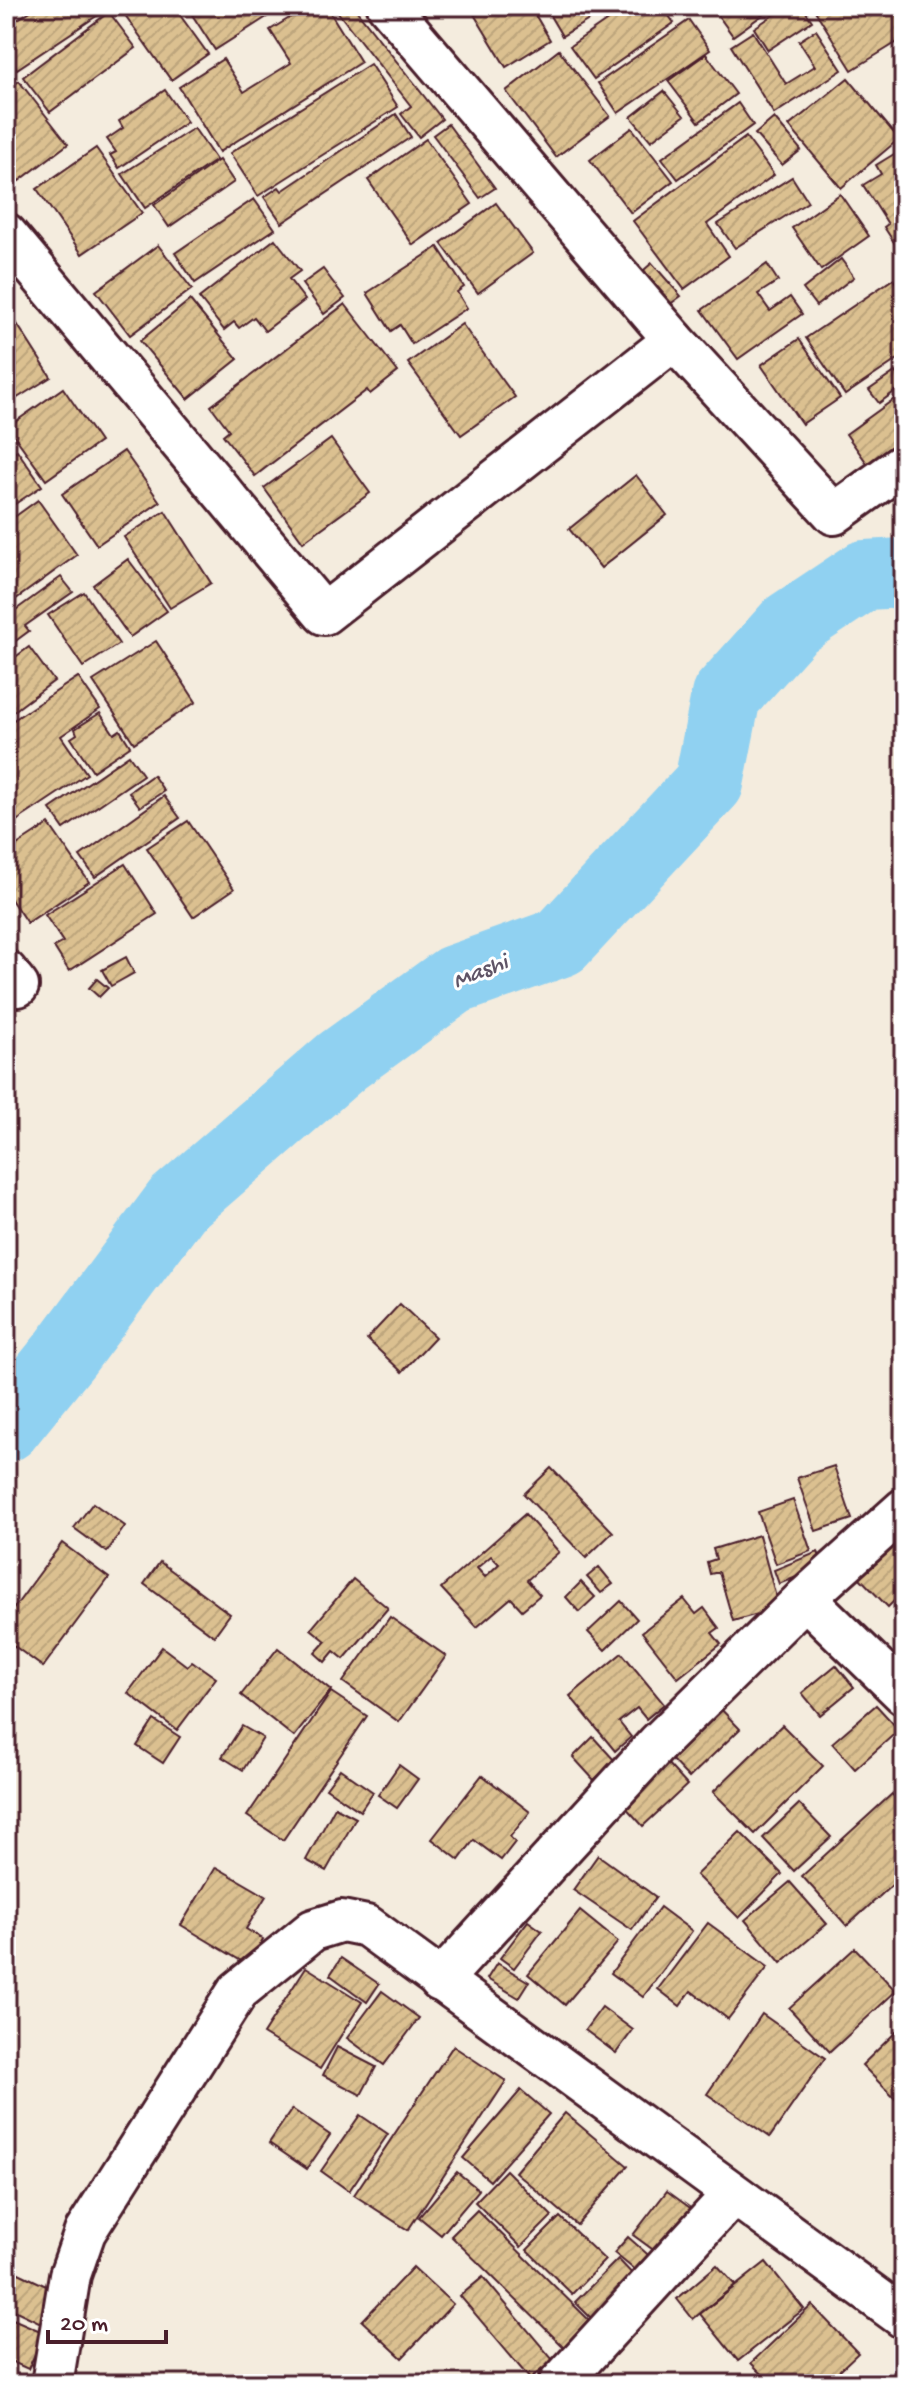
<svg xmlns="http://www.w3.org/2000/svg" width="910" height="2390" font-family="'Gochi Hand',sans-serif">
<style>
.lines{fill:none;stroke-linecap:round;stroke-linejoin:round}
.river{stroke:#90d1f1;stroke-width:70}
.building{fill:url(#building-hatch);stroke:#4a1f2b;stroke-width:2;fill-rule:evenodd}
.minor-casing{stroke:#4a1f2b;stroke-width:46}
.minor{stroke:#fff;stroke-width:40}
.labels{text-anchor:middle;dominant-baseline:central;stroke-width:6;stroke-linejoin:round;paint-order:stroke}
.water-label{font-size:24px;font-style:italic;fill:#5f5466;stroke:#fff}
</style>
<defs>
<pattern id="building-hatch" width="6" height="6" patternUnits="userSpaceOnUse" patternTransform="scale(2)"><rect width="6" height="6" fill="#dbc090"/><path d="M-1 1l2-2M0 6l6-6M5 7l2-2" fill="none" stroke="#bda57c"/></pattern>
</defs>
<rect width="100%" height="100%" fill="#f4ecde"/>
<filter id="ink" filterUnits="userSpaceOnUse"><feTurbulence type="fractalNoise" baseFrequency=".0125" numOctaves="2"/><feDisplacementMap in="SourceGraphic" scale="16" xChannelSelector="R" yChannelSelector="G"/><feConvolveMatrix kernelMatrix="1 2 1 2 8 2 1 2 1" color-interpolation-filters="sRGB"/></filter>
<g filter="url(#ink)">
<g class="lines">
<path class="river" d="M6,1427L65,1354L177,1204L342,1061L454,980L561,942L709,783L726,696L790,625L865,575L904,573"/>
</g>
<g class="building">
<path d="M38,6H105L107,9L17,69L6,53V27Z"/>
<path d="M137,6H184L177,11L208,54L171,80L125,15Z"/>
<path d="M194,6H284L215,50L189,10Z"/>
<path d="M309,6H326L361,62L219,152L179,87L223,59L244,92L291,63L270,30Z"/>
<path d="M333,6H353L442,119L419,137L401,114L411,106Z"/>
<path d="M469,6H530L550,40L506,67Z"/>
<path d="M563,6H612L562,36L549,14Z"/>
<path d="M628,6H662L674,23L594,79L570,46Z"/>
<path d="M729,6H775L733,36L717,14Z"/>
<path d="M787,6H802L812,21L768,50L754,28Z"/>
<path d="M820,6H904V38L852,70L814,9Z"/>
<path d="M109,12L136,48L50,112L23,77Z"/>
<path d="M689,20L710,50L618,113L598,83Z"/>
<path d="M816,30L842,70L774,114L731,46L753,32L786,84L815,66L799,41Z"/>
<path d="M559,50L610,116L556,157L506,91Z"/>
<path d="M706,54L736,94L699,122L668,81Z"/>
<path d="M370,64L398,107L258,196L230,153Z"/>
<path d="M848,78L899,139L841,188L789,126Z"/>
<path d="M19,81L68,144L19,181L6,164V91Z"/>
<path d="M165,90L187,122L119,168L110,155L116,152L107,139L123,128L119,121Z"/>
<path d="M664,91L684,116L651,141L631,117Z"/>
<path d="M738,103L753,125L678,179L662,158Z"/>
<path d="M396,114L411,137L282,223L264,197L279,187L282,191Z"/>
<path d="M774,118L801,150L782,165L755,134Z"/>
<path d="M448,124L495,188L480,198L433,135Z"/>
<path d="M194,128L216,160L145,208L122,174Z"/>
<path d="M632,128L673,181L631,213L590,160Z"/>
<path d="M746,137L774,175L707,224L729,256L684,289L633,221Z"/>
<path d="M426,139L472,204L413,245L368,180Z"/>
<path d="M96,148L142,213L82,254L37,189Z"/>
<path d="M904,148V247L899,250L884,227L888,224L863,185L881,174L876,165Z"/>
<path d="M219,160L234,182L169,227L154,205Z"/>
<path d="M792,177L808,202L735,248L718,224Z"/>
<path d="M840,194L869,236L821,270L792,228Z"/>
<path d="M254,199L275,229L195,283L175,253Z"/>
<path d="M496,203L533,253L478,293L441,243Z"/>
<path d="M275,239L300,271L289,279L305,300L265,331L254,317L239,328L234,322L224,330L199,298Z"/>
<path d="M158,245L192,289L130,335L96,291Z"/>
<path d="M438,247L464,287L457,292L467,308L412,344L400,325L391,331L367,293Z"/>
<path d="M841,259L854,277L816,306L803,289Z"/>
<path d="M652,263L681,296L665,308L637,276Z"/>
<path d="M767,264L778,281L758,294L770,311L790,297L802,314L738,359L702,310Z"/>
<path d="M323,269L345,298L324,314L302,284Z"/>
<path d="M893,279L904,295V355L845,395L806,338Z"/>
<path d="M190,300L238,359L188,399L140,341Z"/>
<path d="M345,304L398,372L370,394L367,390L255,476L223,435L229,430L211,406Z"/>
<path d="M12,316L51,377L6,405V320Z"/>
<path d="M462,324L515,397L461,435L408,363Z"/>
<path d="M799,339L840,398L802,424L761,365Z"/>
<path d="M895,372L904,385L879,403L869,390Z"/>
<path d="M63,388L100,442L46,480L8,427Z"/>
<path d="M904,392V447L872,470L846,434Z"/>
<path d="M331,439L370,493L303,542L264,488Z"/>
<path d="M17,450L42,486L6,510V457Z"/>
<path d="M124,451L160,502L97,545L62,494Z"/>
<path d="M636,475L667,515L601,568L569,529Z"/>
<path d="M38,500L77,555L16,599L6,585V523Z"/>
<path d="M165,511L211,583L170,608L124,537Z"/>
<path d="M128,559L167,611L130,637L93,585Z"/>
<path d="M61,577L73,592L25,626L29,631L6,648V617Z"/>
<path d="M84,592L119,644L83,667L48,615Z"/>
<path d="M156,641L196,702L134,743L93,681Z"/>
<path d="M29,647L54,681L6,717V664Z"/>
<path d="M78,677L100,709L61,736L87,774L6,828V725Z"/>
<path d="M100,713L114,734L120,730L130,746L93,771L71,738L77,734L75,729Z"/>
<path d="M129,755L143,775L64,829L50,809Z"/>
<path d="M153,775L164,791L140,807L129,792Z"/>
<path d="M164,796L180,818L95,877L80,856Z"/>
<path d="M188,821L234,889L193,917L147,848Z"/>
<path d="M49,824L89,882L27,923L6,892V852Z"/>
<path d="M125,864L157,914L69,971L54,947L63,942L45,915Z"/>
<path d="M126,957L134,973L111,986L102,970Z"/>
<path d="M97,979L108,988L99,997L89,988Z"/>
<path d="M400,1304L435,1337L402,1372L367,1339Z"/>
<path d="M834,1466L852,1519L816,1531L797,1478Z"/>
<path d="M551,1468L613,1532L586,1558L524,1494Z"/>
<path d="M793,1500L811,1551L776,1564L758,1512Z"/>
<path d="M93,1503L125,1526L107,1552L74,1528Z"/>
<path d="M525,1514L559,1552L527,1580L540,1595L522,1610L511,1598L477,1627L441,1588ZM491,1556L499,1564L485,1577L477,1568Z"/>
<path d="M904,1525V1591L888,1607L855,1573Z"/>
<path d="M759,1535L779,1608L733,1621L719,1572L710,1574L707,1562L716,1559L713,1549Z"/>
<path d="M62,1543L109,1578L43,1667L6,1640V1619Z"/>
<path d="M818,1552L824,1566L779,1584L774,1570Z"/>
<path d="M160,1562L230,1614L214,1636L144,1584Z"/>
<path d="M599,1567L613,1584L601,1593L587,1577Z"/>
<path d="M353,1579L388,1608L344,1659L334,1651L325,1662L315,1653L326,1641L311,1629Z"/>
<path d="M581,1582L595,1597L579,1612L566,1597Z"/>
<path d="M684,1599L696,1614L704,1608L719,1628L712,1633L721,1644L678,1678L642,1632Z"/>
<path d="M621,1601L637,1619L605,1650L588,1632Z"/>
<path d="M390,1617L446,1656L399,1722L343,1682Z"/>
<path d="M162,1647L187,1666L192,1661L216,1678L177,1730L128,1693Z"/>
<path d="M278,1648L331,1690L294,1737L241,1695Z"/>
<path d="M622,1653L664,1704L646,1719L637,1708L619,1722L631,1737L615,1751L570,1696Z"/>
<path d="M836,1665L854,1687L820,1715L802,1693Z"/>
<path d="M331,1692L367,1716L283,1840L247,1816Z"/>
<path d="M876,1705L899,1730L855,1769L832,1743Z"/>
<path d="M718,1706L740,1729L689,1778L667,1755Z"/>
<path d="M154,1720L180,1737L163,1763L137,1746Z"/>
<path d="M782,1725L823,1766L755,1834L713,1792Z"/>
<path d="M242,1726L263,1738L243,1770L222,1757Z"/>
<path d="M593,1737L615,1761L594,1780L573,1757Z"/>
<path d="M666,1762L687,1785L643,1826L621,1802Z"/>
<path d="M399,1765L418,1779L397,1808L378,1795Z"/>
<path d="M340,1769L373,1792L360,1811L326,1788Z"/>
<path d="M482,1775L530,1812L510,1837L515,1842L501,1860L474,1840L459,1860L432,1839Z"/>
<path d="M892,1794L904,1807V1874L847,1926L802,1876Z"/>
<path d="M799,1804L831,1837L794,1871L763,1838Z"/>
<path d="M335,1807L356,1818L326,1871L306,1860Z"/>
<path d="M740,1832L782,1874L739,1918L696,1875Z"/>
<path d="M598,1855L656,1897L632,1930L573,1890Z"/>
<path d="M216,1867L266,1896L246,1929L263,1939L248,1965L181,1925Z"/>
<path d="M790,1882L827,1924L781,1963L745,1920Z"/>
<path d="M660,1907L692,1931L643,1997L611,1973Z"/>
<path d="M580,1911L618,1942L565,2005L528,1974Z"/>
<path d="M528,1921L542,1931L514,1968L500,1958Z"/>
<path d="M708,1923L768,1967L728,2019L691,1991L680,2006L658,1989Z"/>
<path d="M855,1948L896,1991L830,2052L789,2008Z"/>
<path d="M341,1958L379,1984L367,2002L330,1975Z"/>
<path d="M497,1963L529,1982L519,1998L487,1979Z"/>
<path d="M306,1967L362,2002L320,2069L263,2034Z"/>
<path d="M382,1991L419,2018L384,2065L347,2038Z"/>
<path d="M602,2007L633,2030L616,2053L585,2030Z"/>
<path d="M762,2014L825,2058L770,2137L707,2094Z"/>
<path d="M904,2024V2108L862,2065Z"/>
<path d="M453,2046L506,2081L408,2230L354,2195Z"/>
<path d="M337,2047L376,2067L361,2095L323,2075Z"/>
<path d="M521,2090L549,2114L490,2181L463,2158Z"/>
<path d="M292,2109L330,2135L307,2169L269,2143Z"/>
<path d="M565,2113L628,2166L577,2225L515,2172Z"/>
<path d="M360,2115L388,2134L349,2191L321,2171Z"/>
<path d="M506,2170L552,2216L521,2247L475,2202Z"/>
<path d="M457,2172L479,2190L441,2235L419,2217Z"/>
<path d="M667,2191L693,2210L659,2254L633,2235Z"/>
<path d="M477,2210L590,2321L564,2347L451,2236Z"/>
<path d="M560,2217L605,2260L572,2294L527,2250Z"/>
<path d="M628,2237L654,2260L641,2275L614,2253Z"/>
<path d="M618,2259L638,2280L595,2322L575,2302Z"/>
<path d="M766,2262L804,2309L738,2361L700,2314Z"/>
<path d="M717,2265L735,2285L693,2319L677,2299Z"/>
<path d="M6,2267L61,2293L45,2325L6,2306Z"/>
<path d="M413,2267L453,2304L402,2358L362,2321Z"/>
<path d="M483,2277L553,2360L530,2379L460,2296Z"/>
<path d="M812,2305L858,2353L825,2384H772L751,2363Z"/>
<path d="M6,2316L45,2333L28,2369L6,2359Z"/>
</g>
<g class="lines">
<g class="minor-casing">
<g id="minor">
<path d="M388,6L674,340L834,514L904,464"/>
<path d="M6,234L324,614L674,340"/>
<path d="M6,971L18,986"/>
<path d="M805,1598L904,1694"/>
<path d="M440,1981L658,1743L805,1598L904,1509"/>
<path d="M52,2384L70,2275L85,2232L238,1991L313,1930L342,1921L367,1926L904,2318"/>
<path d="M559,2384L733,2194"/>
</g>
</g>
<use href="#minor" class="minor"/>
</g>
</g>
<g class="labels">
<g class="water-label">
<text transform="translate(481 973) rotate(-22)">Mashi</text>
</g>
</g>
<rect width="910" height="2390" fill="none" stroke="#fff" stroke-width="32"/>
<rect x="16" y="16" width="878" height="2358" fill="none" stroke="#4a1f2b" stroke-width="3" filter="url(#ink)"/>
<path d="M48 2330v12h118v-12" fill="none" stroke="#4a1f2b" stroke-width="4"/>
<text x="60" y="2330" font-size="24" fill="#4a1f2b" stroke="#ffffff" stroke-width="6" paint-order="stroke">20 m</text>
</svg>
